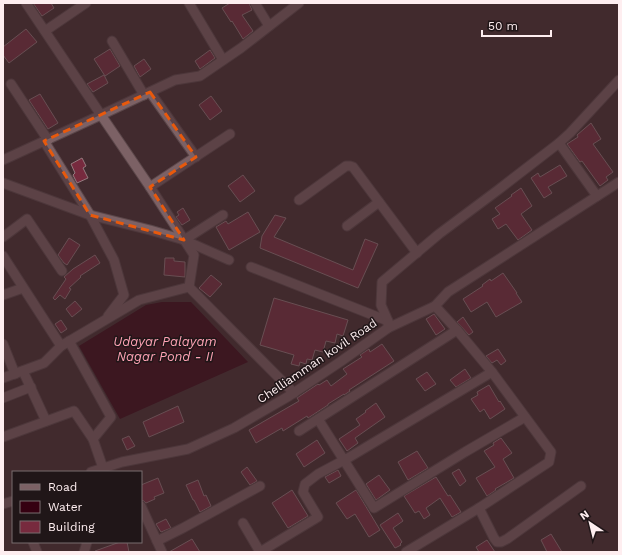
<svg xmlns="http://www.w3.org/2000/svg" width="622" height="555" font-family="'Work Sans',sans-serif">
<style>
.water{fill:#350011}
.building{fill:#772a3e;stroke:#967a7f}
.lines{fill:none;stroke-linecap:round;stroke-linejoin:round}
.minor-casing{stroke:#5b474a;stroke-width:11}
.minor{stroke:#7c6165;stroke-width:9}
.marked{fill:none;stroke:#e8590c;stroke-width:3;stroke-dasharray:8 5;stroke-linejoin:round}
.labels{text-anchor:middle;dominant-baseline:central;stroke-width:3;stroke-linejoin:round;paint-order:stroke}
.street-label{font-size:12px;fill:#feeef0;stroke:#201618}
.water-label{font-size:13px;font-style:italic;fill:#fea2b4;stroke:#201618}
</style>
<rect width="100%" height="100%" fill="#412a2e"/>
<path class="water" d="M162,302H191L248,362L120,419L79,346L146,305Z"/>
<g class="building">
<path d="M33,3H51L54,8L42,16Z"/>
<path d="M230,3H249L252,10L242,15L253,31L243,39L232,21L231,22L222,8Z"/>
<path d="M26,29L37,42L9,63L3,55V47Z"/>
<path d="M110,49L120,66L105,76L94,59Z"/>
<path d="M210,50L215,58L200,69L195,61Z"/>
<path d="M144,59L151,69L140,77L134,66Z"/>
<path d="M104,75L108,83L93,92L87,84Z"/>
<path d="M40,94L58,123L48,129L29,100Z"/>
<path d="M211,96L222,111L210,120L199,105Z"/>
<path d="M591,123L601,139L593,144L613,172L606,177L608,180L600,186L582,161L580,162L567,144L578,137L577,135Z"/>
<path d="M82,158L86,166L83,168L88,178L77,183L73,175L75,173L71,164Z"/>
<path d="M560,165L567,176L548,187L552,193L544,198L531,178L538,173L540,177Z"/>
<path d="M243,175L255,191L240,202L228,186Z"/>
<path d="M521,188L532,206L521,214L532,230L518,240L506,224L498,229L492,219L500,214L495,208L512,196L511,195Z"/>
<path d="M183,208L190,220L182,225L176,217L179,215L177,212Z"/>
<path d="M248,212L260,232L229,250L216,227L226,221L228,224Z"/>
<path d="M275,215L286,218L274,237L353,270L365,239L378,244L358,288L260,248L262,236Z"/>
<path d="M69,238L80,245L67,265L64,263L58,255Z"/>
<path d="M95,255L100,263L80,276L81,277L69,288L71,289L65,299L60,295L55,300L53,298L66,279L64,277L73,269Z"/>
<path d="M165,258H174V261L185,262V277L164,275Z"/>
<path d="M503,273L517,293H516L522,302L496,317L487,302L471,312L463,299L483,286L482,285L490,279L491,281Z"/>
<path d="M211,275L222,284L210,297L199,288Z"/>
<path d="M274,298L348,320L343,336L337,334L335,343L326,341L323,352L315,350L312,360L307,359L306,364L300,362L299,366L291,364L294,355L260,345Z"/>
<path d="M75,301L82,309L72,317L66,309Z"/>
<path d="M434,314L445,329L436,335L426,319Z"/>
<path d="M463,317L473,332L469,335L457,322Z"/>
<path d="M61,320L67,329L61,333L55,324Z"/>
<path d="M382,344L394,361L349,390L350,391L344,395V394L328,404V405L308,418L307,416L283,431L282,428L256,443L249,430L299,401L297,398L318,384L319,385L327,380L331,386L347,374L343,369L362,357L360,355L369,349L370,352Z"/>
<path d="M498,349L506,361L501,365L497,360L492,363L486,356Z"/>
<path d="M465,369L471,378L456,387L450,380Z"/>
<path d="M427,372L436,384L425,391L416,379Z"/>
<path d="M489,385L499,402L500,401L505,409L490,419L484,409L480,412L471,399L478,395L477,392Z"/>
<path d="M376,403L385,417L355,438L358,443L347,451L339,439L360,425L356,419L366,412L365,411Z"/>
<path d="M178,406L184,422L149,437L143,422Z"/>
<path d="M129,436L135,446L127,450L122,439Z"/>
<path d="M501,438L512,453L503,459L514,478L495,489L496,490L487,496L476,478L495,467L484,451L494,445L493,443Z"/>
<path d="M317,440L325,453L304,467L296,454Z"/>
<path d="M417,451L428,468L408,480L398,462Z"/>
<path d="M247,467L257,481L250,485L241,472Z"/>
<path d="M459,469L466,481L460,486L452,473Z"/>
<path d="M338,470L341,476L329,483L325,477Z"/>
<path d="M379,475L390,490L376,500L366,484Z"/>
<path d="M436,477L448,496L450,495L461,512L452,517L440,498L426,508L430,515L424,519L419,511L415,513L404,496Z"/>
<path d="M158,478L164,493L154,497L155,499L146,503L144,501L141,500V485Z"/>
<path d="M198,480L204,496L206,495L211,506L200,512L194,500H193L186,485Z"/>
<path d="M292,490L308,516L288,528L272,503Z"/>
<path d="M356,490L380,530L369,537L355,514L347,519L336,503Z"/>
<path d="M398,513L403,521L393,528L402,542L400,544L401,545L395,548L380,525Z"/>
<path d="M166,519L171,528L161,532L156,524Z"/>
<path d="M551,534L562,552H547L541,540Z"/>
<path d="M192,539L200,552H169Z"/>
<path d="M487,540L495,552H479L476,547Z"/>
<path d="M120,542H127L129,552H95V551Z"/>
</g>
<g class="lines">
<g class="minor-casing">
<g id="minor">
<path d="M26,3L101,115L175,80L200,76L241,48L299,3"/>
<path d="M189,3L223,60"/>
<path d="M255,3L269,26"/>
<path d="M45,31L86,3"/>
<path d="M112,41L144,95"/>
<path d="M11,84L48,140"/>
<path d="M150,92L196,157"/>
<path d="M44,141L90,215L114,260L124,295L108,316"/>
<path d="M559,143L597,196"/>
<path d="M3,160L101,115L150,187L194,255L189,287L139,300L61,346L3,256"/>
<path d="M3,183L90,215L150,230L184,240L229,260"/>
<path d="M150,187L230,134"/>
<path d="M299,200L346,166H350L353,167L417,253"/>
<path d="M347,226L379,202"/>
<path d="M3,237L27,219L62,271"/>
<path d="M184,240L223,215"/>
<path d="M251,267L388,321"/>
<path d="M189,287L294,393"/>
<path d="M3,295L23,288"/>
<path d="M435,306L448,292L619,182"/>
<path d="M388,328L435,306L457,330L492,372L551,452L549,462L479,508L406,552"/>
<path d="M69,341L111,417L93,439L103,468"/>
<path d="M3,344L15,374"/>
<path d="M23,371L46,421"/>
<path d="M3,378L44,363L61,346"/>
<path d="M3,398L31,387"/>
<path d="M318,419L374,508L465,452L525,417"/>
<path d="M299,431L457,330"/>
<path d="M3,437L74,411L93,439"/>
<path d="M91,472L122,462L188,449L234,428L289,396L340,362L388,328V321L381,305L382,282L439,234L498,190L559,143L570,133L619,80"/>
<path d="M3,504L13,501"/>
<path d="M141,506L162,552"/>
<path d="M479,508L494,538L497,542H501L507,539L581,486"/>
<path d="M243,523L260,552"/>
<path d="M157,541L183,528L260,486"/>
<path d="M33,542L37,552"/>
<path d="M84,552L85,549L87,542"/>
<path d="M260,552L318,517L303,492L305,484L318,474L348,458L492,372"/>
</g>
</g>
<use href="#minor" class="minor"/>
</g>
<path d="M0 0H622V555H0ZM150,92L196,157L150,187L184,240L90,215L44,141Z" fill="#412a2e" fill-opacity=".55" fill-rule="evenodd"/>
<path class="marked" d="M150,92L196,157L150,187L184,240L90,215L44,141Z"/>
<g class="labels">
<g class="street-label">
<text transform="translate(317 361) rotate(-34)">Chelliamman kovil Road</text>
</g>
<g class="water-label">
<text x="165" y="341">Udayar Palayam<tspan x="165" dy="15">Nagar Pond - II</tspan></text>
</g>
</g>
<rect width="622" height="555" fill="none" stroke="#feeef0" stroke-width="8"/>
<rect x="12" y="471" width="130" height="72" fill="#201618" stroke="#796c6e"/>
<rect x="20" y="484" width="20" height="6" fill="#7c6165" stroke="#796c6e"/>
<text x="48" y="491" font-size="12" fill="#feeef0">Road</text>
<rect x="20" y="501" width="20" height="12" fill="#350011" stroke="#796c6e"/>
<text x="48" y="511" font-size="12" fill="#feeef0">Water</text>
<rect x="20" y="521" width="20" height="12" fill="#772a3e" stroke="#796c6e"/>
<text x="48" y="531" font-size="12" fill="#feeef0">Building</text>
<g transform="translate(590 523) rotate(325)" stroke="#201618" stroke-width="3" paint-order="stroke">
<path d="M0-3L7 15L0 10L-7 15Z" fill="#feeef0"/>
<text y="-6" font-size="11" font-weight="bold" text-anchor="middle" fill="#feeef0">N</text>
</g>
<path d="M482 30v6h69v-6" fill="none" stroke="#feeef0" stroke-width="2"/>
<text x="488" y="30" font-size="12" fill="#feeef0" stroke="#201618" stroke-width="3" paint-order="stroke">50 m</text>
</svg>
